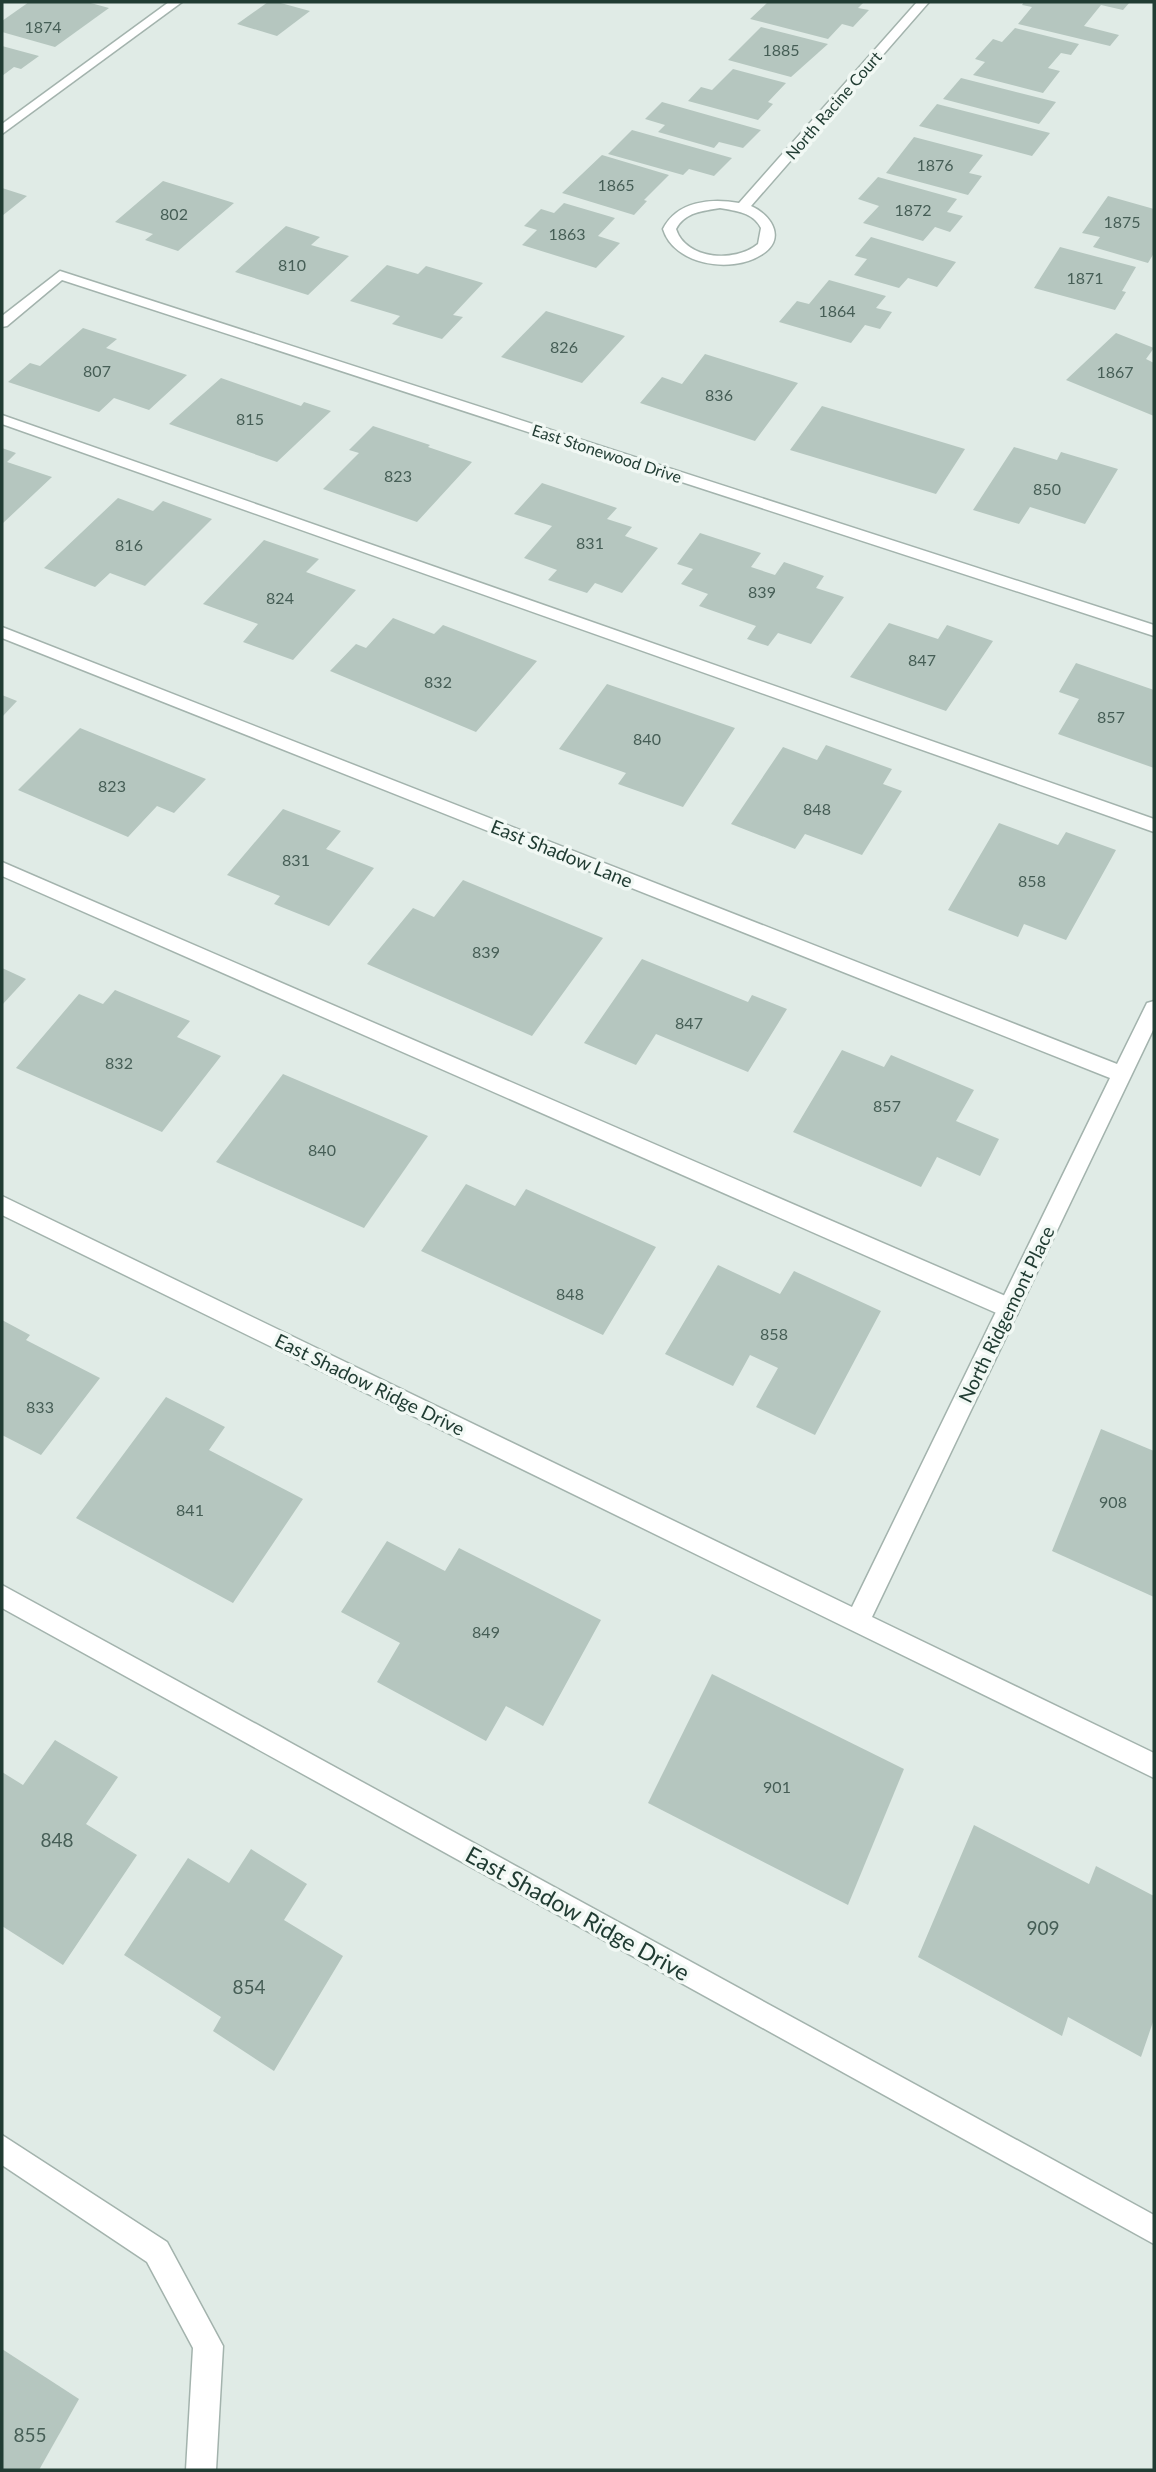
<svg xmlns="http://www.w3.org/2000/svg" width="1156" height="2472" font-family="Lato,sans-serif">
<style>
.building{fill:#b5c6bf}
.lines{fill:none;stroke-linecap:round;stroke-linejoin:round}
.lane-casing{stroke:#a3b3ad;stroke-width:3}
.street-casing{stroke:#a3b3ad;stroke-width:3}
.lane{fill:#fff;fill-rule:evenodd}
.street{fill:#fff;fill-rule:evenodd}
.labels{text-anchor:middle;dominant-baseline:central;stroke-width:7;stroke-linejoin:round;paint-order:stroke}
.number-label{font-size:16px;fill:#465e56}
.far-street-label{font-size:16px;fill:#213c33;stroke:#f1f8f4}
.street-label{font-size:19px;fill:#213c33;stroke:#f1f8f4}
.near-number-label{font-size:19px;fill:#465e56}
.near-street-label{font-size:23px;fill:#213c33;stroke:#f1f8f4}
</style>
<rect width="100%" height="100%" fill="#e0ebe6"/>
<g class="building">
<path d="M29,2H87L109,8L55,47L2,32V21Z"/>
<path d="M268,2H277L310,11L277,36L237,24Z"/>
<path d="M768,2H864L858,8L869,10L853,27L842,24L828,39L750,19Z"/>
<path d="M1024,2H1130L1123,10L1101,5L1084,26L1119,35L1110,46L1018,24L1032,7L1022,5Z"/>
<path d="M761,27L828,44L791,77L728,60Z"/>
<path d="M1015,28L1079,44L1071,55L1061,53L1048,68L1060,71L1043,93L973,75L985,62L975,59L993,39L1002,42Z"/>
<path d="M2,46L39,56L21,69L14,67L2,76Z"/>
<path d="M733,69L786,83L768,102L773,104L758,120L688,101L701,87L712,90Z"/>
<path d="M961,78L1056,102L1039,124L943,99Z"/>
<path d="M662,102L761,130L743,148L719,142L714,148L658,132L665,125L645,119Z"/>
<path d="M937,104L1050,133L1032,156L919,126Z"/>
<path d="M632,130L732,158L714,176L689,169L683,175L608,154Z"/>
<path d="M914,137L983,155L969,173L982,176L968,195L886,173Z"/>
<path d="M602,155L669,175L644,200L647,201L634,215L562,193Z"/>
<path d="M878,177L957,199L947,212L963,216L950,232L935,227L923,241L863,223L879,206L858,199Z"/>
<path d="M163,181L234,203L178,251L145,240L153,234L115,222Z"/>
<path d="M2,188L27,196L2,216Z"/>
<path d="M1108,196L1154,209V253L1148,263L1093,247L1100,237L1082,233Z"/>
<path d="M564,203L615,218L598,236L620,243L596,268L522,245L537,230L524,226L541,209L554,213Z"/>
<path d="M286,226L320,237L311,245L349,256L308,295L235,272Z"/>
<path d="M871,237L956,262L937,287L908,278L899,288L854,275L867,259L855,256Z"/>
<path d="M1060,247L1136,267L1122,291L1126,292L1115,310L1034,288Z"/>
<path d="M387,265L418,274L426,266L483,283L453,315L463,317L442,339L392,324L400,316L350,301Z"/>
<path d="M829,280L886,296L876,308L892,312L880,329L865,325L851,343L779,322L797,301L809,304Z"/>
<path d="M546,311L625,336L582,383L501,357Z"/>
<path d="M83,328L117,339L106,348L187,375L149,410L114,398L99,412L8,382L30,363L40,366Z"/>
<path d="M1116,333L1154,348L1146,359L1154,363V416L1066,380Z"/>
<path d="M705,354L798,383L755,441L640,403L662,377L682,384Z"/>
<path d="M221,378L301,406L304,402L331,411L277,462L169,424Z"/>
<path d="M822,406L965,449L936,494L790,450Z"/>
<path d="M373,426L430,445L428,447L472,462L417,522L323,489L359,453L349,450Z"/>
<path d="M1014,447L1057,460L1061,452L1118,469L1085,524L1030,507L1019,524L973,510Z"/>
<path d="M2,448L16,453L7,462L52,477L2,524Z"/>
<path d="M542,483L617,508L607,519L632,527L625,536L658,548L622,593L595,583L587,593L548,580L557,570L524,558L552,526L514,514Z"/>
<path d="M118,498L153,511L163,501L212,519L145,586L110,573L95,587L44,568Z"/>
<path d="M700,533L761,553L751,567L775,575L784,562L824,576L816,588L844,597L811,644L778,633L768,646L747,639L756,626L699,606L708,594L681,584L693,569L677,564Z"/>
<path d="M264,540L319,559L306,572L356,590L293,660L243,642L258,624L203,604Z"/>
<path d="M393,618L434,634L443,625L537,661L476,732L330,671L356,644L366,648Z"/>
<path d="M889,623L938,639L947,625L993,641L946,711L850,677Z"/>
<path d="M1076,663L1154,690V768L1058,734L1079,699L1059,692Z"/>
<path d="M607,684L735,728L683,807L618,784L626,773L559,749Z"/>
<path d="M2,695L17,701L2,717Z"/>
<path d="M80,728L206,779L174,813L157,806L128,837L18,790Z"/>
<path d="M826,745L892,769L883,784L902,791L862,855L805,834L795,849L731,824L783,747L817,760Z"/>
<path d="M283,809L341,831L326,849L374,868L329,926L274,904L280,896L227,875Z"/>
<path d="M999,823L1058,845L1066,832L1116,850L1066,940L1024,924L1018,937L948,910Z"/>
<path d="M463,880L603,938L532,1036L367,964L413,908L434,917Z"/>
<path d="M642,959L748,1002L752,995L787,1009L748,1072L656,1034L636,1065L584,1043Z"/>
<path d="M2,968L26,979L2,1005Z"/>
<path d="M115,990L190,1021L177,1037L221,1056L162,1132L16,1068L79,994L103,1004Z"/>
<path d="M842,1050L884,1067L891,1055L974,1090L956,1121L999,1139L980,1176L937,1157L921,1187L793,1132Z"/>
<path d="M283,1074L428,1136L364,1228L216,1162Z"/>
<path d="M466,1184L515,1206L526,1189L656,1247L603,1335L421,1251Z"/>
<path d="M718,1265L780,1294L794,1271L881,1311L815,1435L756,1407L778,1368L750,1355L733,1386L665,1354Z"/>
<path d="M2,1320L30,1335L26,1340L100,1378L41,1455L2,1435Z"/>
<path d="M166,1397L225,1427L209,1450L303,1499L233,1603L76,1518Z"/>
<path d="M1101,1429L1154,1451V1597L1052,1551Z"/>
<path d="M387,1541L445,1571L459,1548L601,1620L543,1726L506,1706L486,1741L377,1682L400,1643L341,1612Z"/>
<path d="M712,1674L904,1769L848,1905L648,1803Z"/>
<path d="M55,1740L118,1777L86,1824L137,1855L63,1965L2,1926V1772L23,1785Z"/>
<path d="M974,1825L1089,1884L1096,1866L1154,1896V2019L1141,2057L1068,2017L1062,2036L918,1957Z"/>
<path d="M251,1849L307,1884L284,1920L343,1956L274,2071L213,2031L221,2017L124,1955L188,1858L229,1883Z"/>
<path d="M2,2349L79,2399L39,2470H2Z"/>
</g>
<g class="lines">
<g class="lane-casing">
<g id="lane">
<path d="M169,2H182L2,134V124Z"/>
<path d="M2,415L1154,819V832L2,424Z"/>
<path d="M2,862L1017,1301L1020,1308L1017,1315L1009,1317L1001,1315L2,876Z"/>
<path d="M2,1585L1154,2215V2244L2,1608Z"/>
</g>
</g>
<g class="street-casing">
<g id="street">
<path d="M917,2H929L751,206C772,215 787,240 761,255C731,274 674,265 663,229C677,201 711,198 739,203ZM720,208C736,211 753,212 761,228L758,244C735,263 686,260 676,229C685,212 703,211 720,208Z"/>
<path d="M60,271L1154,625V636L62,280L7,326L2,327V316Z"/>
<path d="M2,627L1117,1064L1147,1003L1154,1001V1028L872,1617L1154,1753V1778L2,1215V1196L852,1607L1110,1078L2,638Z"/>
<path d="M2,2135L167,2242L223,2346L216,2470H186L193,2348L147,2262L2,2165Z"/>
</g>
</g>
<use href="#lane" class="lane"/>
<use href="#street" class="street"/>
</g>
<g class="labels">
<g class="number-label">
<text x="43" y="26">1874</text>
<text x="781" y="49">1885</text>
<text x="935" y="164">1876</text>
<text x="616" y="184">1865</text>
<text x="913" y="209">1872</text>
<text x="174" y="213">802</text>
<text x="1122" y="221">1875</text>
<text x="567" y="233">1863</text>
<text x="292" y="264">810</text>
<text x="1085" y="277">1871</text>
<text x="837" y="310">1864</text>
<text x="564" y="346">826</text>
<text x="97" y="370">807</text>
<text x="1115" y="371">1867</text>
<text x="719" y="394">836</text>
<text x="250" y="418">815</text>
<text x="398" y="475">823</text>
<text x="1047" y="488">850</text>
<text x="590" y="542">831</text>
<text x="129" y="544">816</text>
<text x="762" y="591">839</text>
<text x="280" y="597">824</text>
<text x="922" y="659">847</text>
<text x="438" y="681">832</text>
<text x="1111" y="716">857</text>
<text x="647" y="738">840</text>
<text x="112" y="785">823</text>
<text x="817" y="808">848</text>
<text x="296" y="859">831</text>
<text x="1032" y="880">858</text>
<text x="486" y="951">839</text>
<text x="689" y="1022">847</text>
<text x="119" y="1062">832</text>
<text x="887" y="1105">857</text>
<text x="322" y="1149">840</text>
<text x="570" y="1293">848</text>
<text x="774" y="1333">858</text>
<text x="40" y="1406">833</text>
<text x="1113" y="1501">908</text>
<text x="190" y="1509">841</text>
<text x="486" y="1631">849</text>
<text x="777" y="1786">901</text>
</g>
<g class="far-street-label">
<text transform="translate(833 105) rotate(-49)">North Racine Court</text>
<text transform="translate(607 453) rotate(18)">East Stonewood Drive</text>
</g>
<g class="street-label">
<text transform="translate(562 853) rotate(22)">East Shadow Lane</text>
<text transform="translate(1006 1314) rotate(-64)">North Ridgemont Place</text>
<text transform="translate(370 1384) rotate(26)">East Shadow Ridge Drive</text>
</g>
<g class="near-number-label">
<text x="57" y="1839">848</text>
<text x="1043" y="1927">909</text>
<text x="249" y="1986">854</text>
<text x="30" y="2434">855</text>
</g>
<g class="near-street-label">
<text transform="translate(578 1913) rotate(29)">East Shadow Ridge Drive</text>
</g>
</g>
<rect width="1156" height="2472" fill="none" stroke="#213c33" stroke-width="7"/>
</svg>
